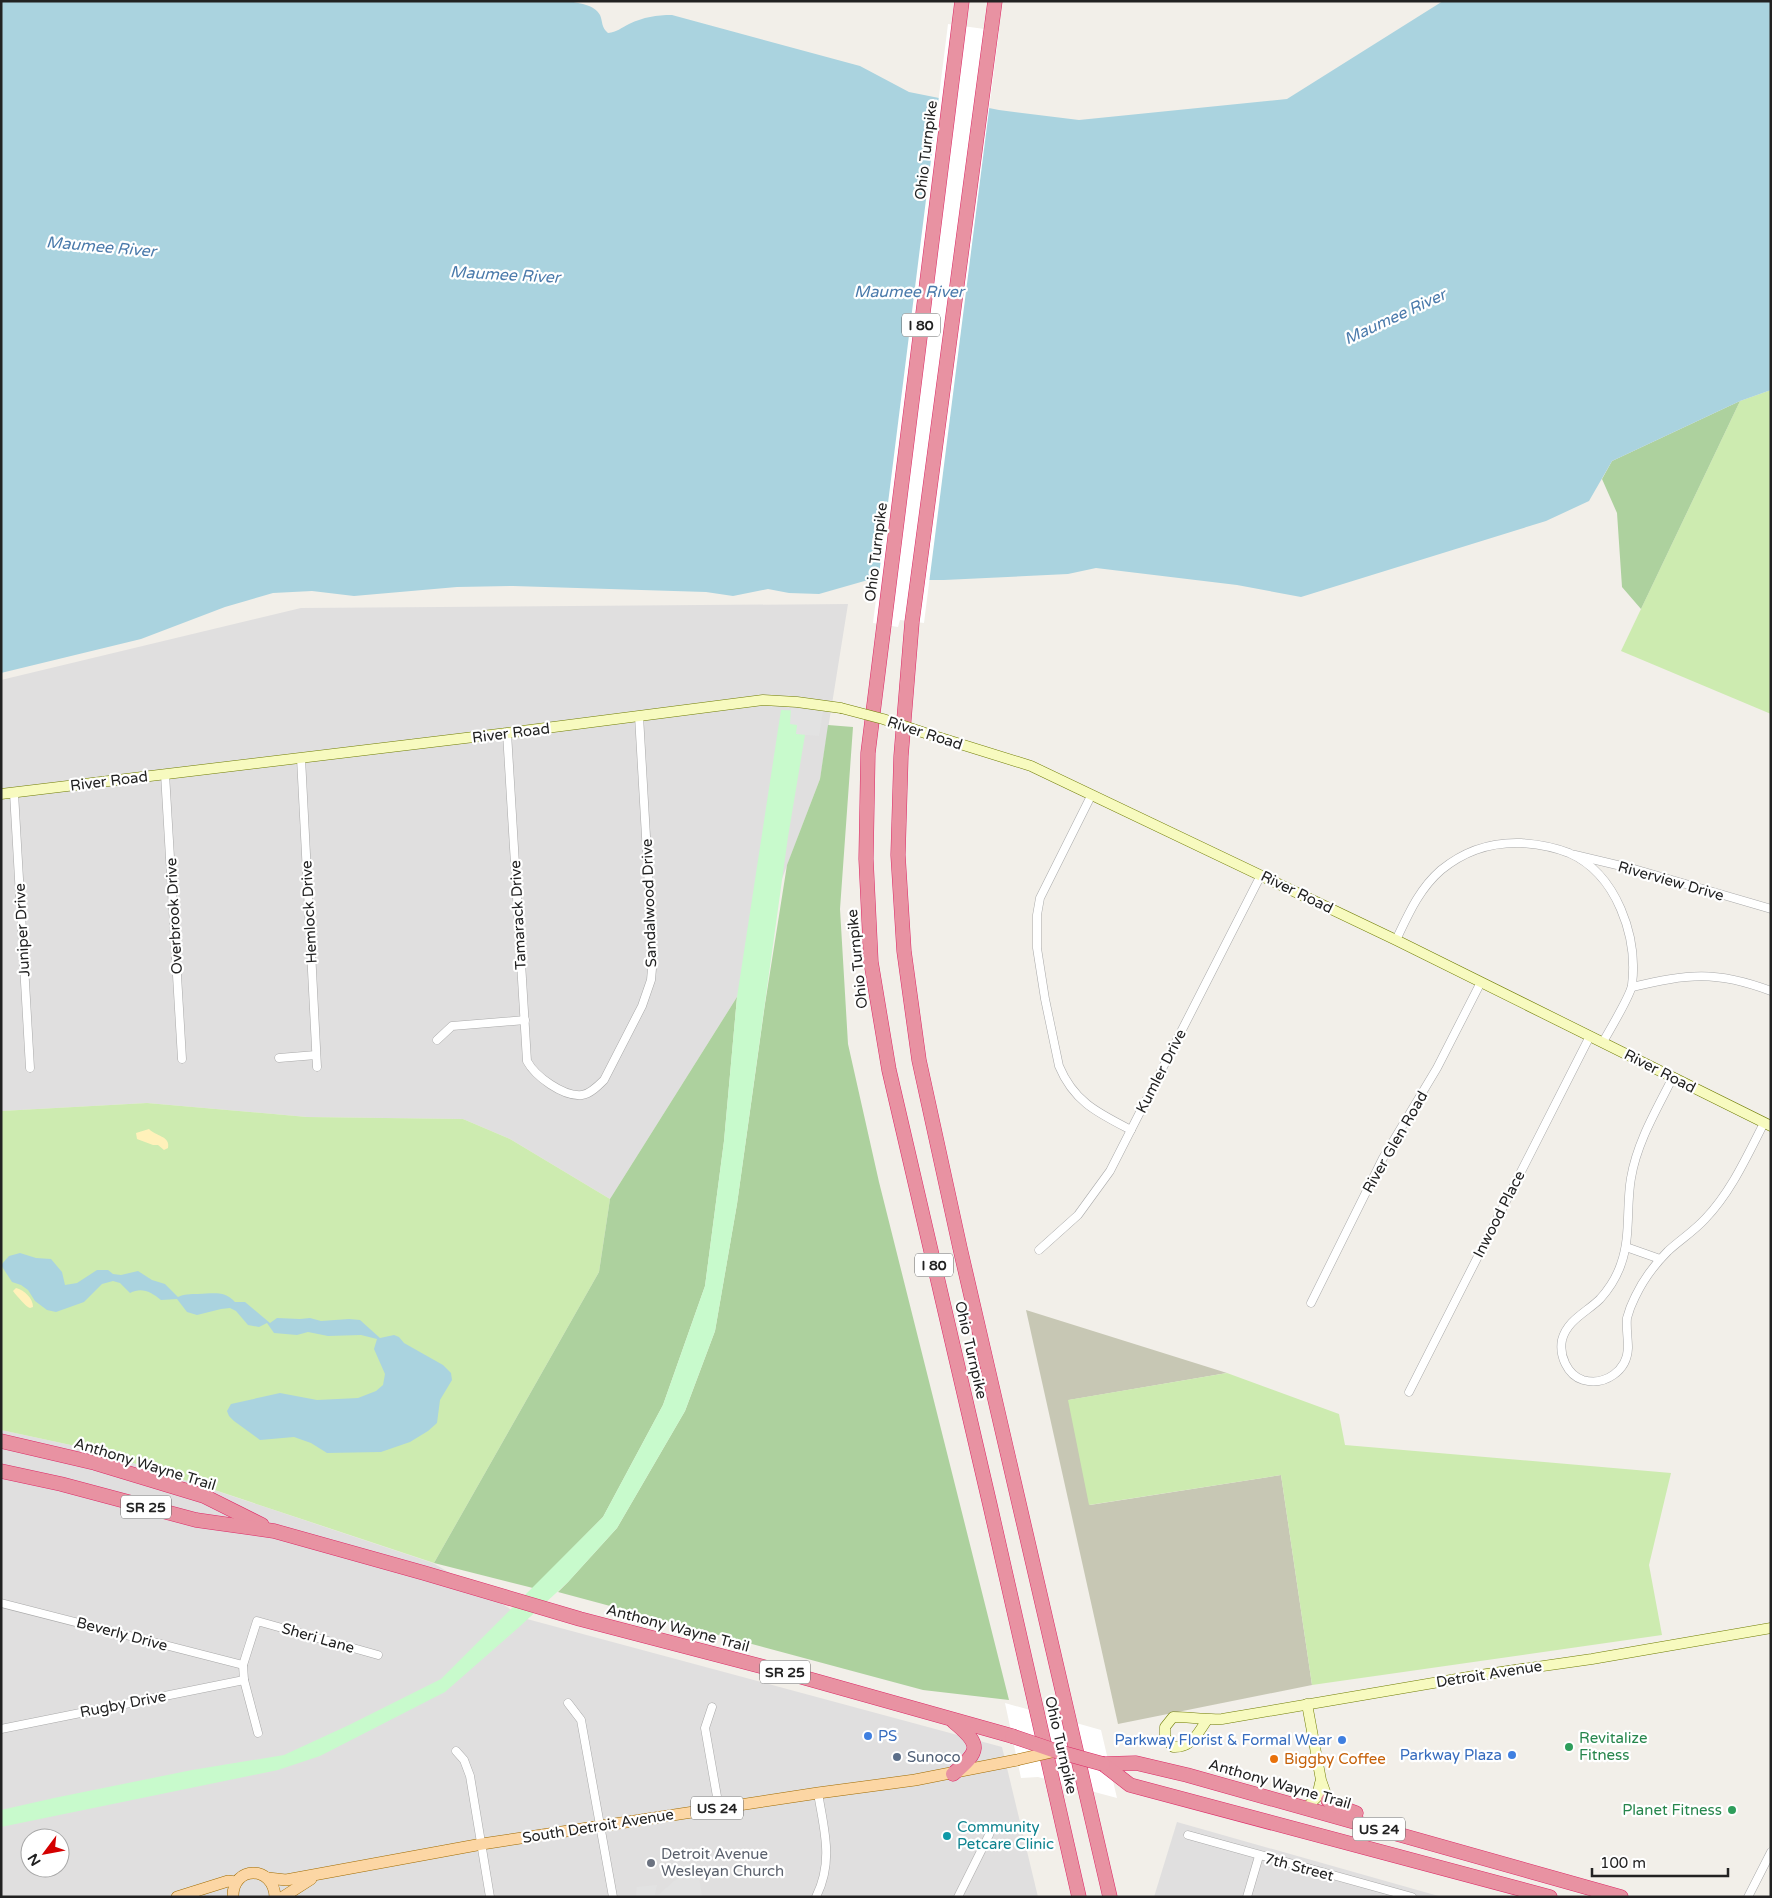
<svg xmlns="http://www.w3.org/2000/svg" width="1772" height="1898" font-family="'Varela Round',sans-serif">
<style>
.residential{fill:#e0dfdf;fill-rule:evenodd}
.construction{fill:#c7c7b4}
.grass{fill:#cdebb0}
.forest{fill:#add19e}
.sand{fill:#fff1ba}
.park{fill:#c8facc}
.parking{fill:#e2e2e2}
.water{fill:#aad3df}
.pier{fill:#fff}
.lines{fill:none;stroke-linecap:round;stroke-linejoin:round}
.street-casing{stroke:#a9a9a9;stroke-width:9}
.secondary-casing{stroke:#707d05;stroke-width:11}
.primary-casing{stroke:#a06b00;stroke-width:12}
.highway-casing{stroke:#dc2a67;stroke-width:15}
.street{stroke:#fff;stroke-width:8}
.secondary{stroke:#f7fabf;stroke-width:10}
.primary{stroke:#fcd6a4;stroke-width:11}
.highway{stroke:#e892a2;stroke-width:14}
.secondary-bridge-casing{stroke:#707d05;stroke-width:11;stroke-linecap:butt}
.primary-bridge-casing{stroke:#a06b00;stroke-width:12;stroke-linecap:butt}
.highway-bridge-casing{stroke:#dc2a67;stroke-width:15;stroke-linecap:butt}
.secondary-bridge{stroke:#f7fabf;stroke-width:10}
.primary-bridge{stroke:#fcd6a4;stroke-width:11}
.highway-bridge{stroke:#e892a2;stroke-width:14}
.shop-dot{fill:#3f7fe0;stroke:#fff;stroke-width:2}
.leisure-dot{fill:#2e9e5b;stroke:#fff;stroke-width:2}
.service-dot{fill:#5c6f8a;stroke:#fff;stroke-width:2}
.food-dot{fill:#e8710a;stroke:#fff;stroke-width:2}
.culture-dot{fill:#0f9aa8;stroke:#fff;stroke-width:2}
.worship-dot{fill:#6b7280;stroke:#fff;stroke-width:2}
.labels{text-anchor:middle;dominant-baseline:central;stroke-width:4.5;stroke-linejoin:round;paint-order:stroke}
.shield{fill:#fff;stroke:#646464;stroke-width:1}
.shield-label{font-size:14px;font-weight:bold;fill:#222}
.street-label{font-size:15px;fill:#222;stroke:#fff}
.shop-label{font-size:15px;fill:#366cbe;stroke:#fff;text-anchor:end}
.leisure-label{font-size:15px;fill:#27864d;stroke:#fff;text-anchor:start}
.service-label{font-size:15px;fill:#4e5e75;stroke:#fff;text-anchor:start}
.food-label{font-size:15px;fill:#c56008;stroke:#fff;text-anchor:start}
.culture-label{font-size:15px;fill:#0d838f;stroke:#fff;text-anchor:start}
.worship-label{font-size:15px;fill:#5b616d;stroke:#fff;text-anchor:start}
.water-label{font-size:16px;font-style:italic;fill:#4a7aab;stroke:#fff}
</style>
<rect width="100%" height="100%" fill="#f2efe9"/>
<g class="residential">
<path d="M848,604L820,779L737,997L610,1199L510,1139L463,1119L307,1117L147,1103L1,1111V680L301,608Z"/>
<path d="M1,1430L94,1450L433,1563L527,1619L1002,1747L1038,1897H1ZM30,1838H60V1868H30Z"/>
<path d="M1177,1822L1442,1897H1154Z"/>
</g>
<path class="construction" d="M1026,1310L1227,1373L1069,1400L1090,1505L1281,1475L1312,1685L1118,1724Z"/>
<g class="grass">
<path d="M1771,390V714L1621,651L1740,401Z"/>
<path d="M147,1103L307,1117L463,1119L510,1139L610,1199L599,1272L434,1563L94,1450L1,1430V1111Z"/>
<path d="M1227,1373L1339,1414L1345,1445L1671,1473L1649,1565L1662,1635L1312,1685L1281,1475L1089,1505L1068,1400Z"/>
</g>
<g class="forest">
<path d="M1740,401L1641,609L1622,587L1617,513L1602,479L1612,461Z"/>
<path d="M828,725L853,727L840,909L848,1044L879,1182L1009,1700L923,1690L558,1592L568,1582L617,1528L685,1411L715,1331L737,1204L765,1004L787,865L820,779Z"/>
<path d="M737,997L724,1141L705,1286L663,1405L603,1517L533,1588L434,1563L599,1272L610,1199Z"/>
</g>
<g class="sand">
<path d="M149,1129C155,1136 171,1136 168,1148L164,1150L158,1145H153L137,1139L136,1133Z"/>
<path d="M16,1288C24,1290 33,1298 33,1307L30,1308C26,1307 17,1296 13,1291Z"/>
</g>
<path class="park" d="M781,710L809,711L788,837L737,1204L715,1331L685,1411L617,1528L568,1582L518,1628L445,1692L320,1756L278,1770L1,1827V1810L54,1798L192,1770L284,1755L349,1725L441,1679L603,1517L663,1405L705,1286L724,1141L737,997Z"/>
<g class="parking">
<path d="M791,708L823,711L819,736L796,734L797,725L790,724Z"/>
<path d="M697,1863L702,1897H637L636,1895L637,1887L657,1885L655,1895H658L682,1874L681,1866Z"/>
</g>
<g class="water">
<path d="M1,1H567C578,3 594,4 600,15C603,22 601,27 608,33C617,32 621,28 629,24C644,17 656,15 672,15L860,66L909,92L999,110L1079,120L1287,99L1443,1H1771V390L1740,401L1612,461L1589,501L1546,521L1301,597L1237,585L1096,568L1068,574L944,580H868L819,594L789,593L768,589L733,596L706,592L513,586L457,587L354,596L312,591L273,593L225,607L141,639L1,673Z"/>
<path d="M20,1253L36,1258L51,1259L62,1272L65,1285L77,1283L97,1270H108L113,1274L121,1275L138,1271L152,1280L165,1284L178,1297C184,1294 190,1294 198,1294C212,1294 224,1290 235,1302H245L270,1323L277,1318L300,1319L310,1318L321,1321L349,1319L360,1320L380,1338L394,1335L399,1337L404,1343L443,1365L451,1373L452,1380L440,1400L437,1423L428,1431L410,1442L381,1452L327,1453L311,1443L294,1437L260,1440L234,1421L229,1416L227,1411L231,1404L280,1393L317,1400L358,1398L376,1391L383,1385L385,1374L374,1349L377,1339L361,1335L328,1336L308,1332L297,1335L274,1333L267,1323L259,1327L248,1325L236,1311L230,1308L221,1309L197,1315L187,1312L177,1299L161,1300C151,1292 142,1287 130,1293L120,1283L113,1281L102,1284L84,1302L56,1312L47,1310L35,1301L28,1290L21,1285L12,1282L1,1265L9,1256Z"/>
</g>
<g class="pier">
<path d="M948,24L999,31L924,623L900,620L898,627L873,623Z"/>
<path d="M1005,1703L1101,1730L1117,1798L1038,1777L1021,1778Z"/>
</g>
<g class="lines">
<g class="street-casing">
<g id="street">
<path d="M507,733L527,1061C535,1076 563,1097 582,1095C590,1094 598,1086 604,1080L642,1006L651,980L653,957L639,716"/>
<path d="M301,758L317,1067"/>
<path d="M165,774L182,1059"/>
<path d="M14,793L30,1068"/>
<path d="M1091,796L1040,898L1037,915V948L1045,999L1059,1066C1074,1102 1098,1113 1131,1130"/>
<path d="M1575,855L1634,869L1771,909"/>
<path d="M1396,940C1408,915 1419,889 1441,870C1464,851 1491,842 1521,843C1537,844 1554,847 1569,853C1617,874 1638,937 1632,985C1631,995 1609,1031 1603,1042"/>
<path d="M1632,987C1688,974 1715,970 1771,991"/>
<path d="M437,1040L452,1026L525,1020"/>
<path d="M279,1058L316,1055"/>
<path d="M1673,1077C1657,1109 1637,1142 1631,1178C1626,1206 1631,1237 1621,1264C1617,1276 1609,1289 1600,1299C1587,1312 1567,1320 1562,1340C1559,1355 1567,1375 1583,1380C1605,1386 1627,1371 1628,1348C1628,1338 1626,1328 1627,1318C1629,1310 1632,1303 1635,1297C1643,1280 1655,1264 1668,1251C1680,1240 1694,1231 1705,1219C1731,1192 1747,1156 1764,1123"/>
<path d="M1626,1247L1660,1259"/>
<path d="M1039,1250L1078,1215L1110,1171L1261,875"/>
<path d="M1311,1303L1383,1158L1437,1068L1481,982"/>
<path d="M1409,1392L1590,1036"/>
<path d="M1,1603L243,1665"/>
<path d="M568,1703L581,1720L613,1897"/>
<path d="M712,1707L705,1728L719,1808"/>
<path d="M1,1729L244,1680"/>
<path d="M258,1733L244,1680L243,1665L257,1621L378,1655"/>
<path d="M456,1751L464,1760L470,1776L490,1897"/>
<path d="M1188,1835L1412,1897"/>
<path d="M816,1897C834,1861 824,1830 818,1793"/>
<path d="M958,1897L989,1835"/>
<path d="M1247,1897L1259,1856"/>
<path d="M1748,1897L1771,1852"/>
</g>
</g>
<g class="secondary-casing">
<g id="secondary">
<path d="M928,734L1031,766L1396,940L1771,1126"/>
<path d="M1,794L507,733L763,700L797,702L841,708"/>
<path d="M1307,1704L1321,1780L1328,1800"/>
<path d="M1207,1720C1197,1734 1192,1748 1173,1747L1165,1737V1727L1173,1717C1189,1717 1205,1720 1222,1719L1480,1675L1592,1659L1771,1628"/>
<path d="M1306,1808L1317,1797L1320,1783"/>
</g>
</g>
<g class="primary-casing">
<g id="primary">
<path d="M268,1878L286,1880L482,1844L818,1793L915,1780L1017,1760"/>
<path d="M177,1897L228,1881L236,1882"/>
<path d="M233,1897C232,1865 274,1865 275,1897"/>
<path d="M283,1897L311,1879"/>
</g>
</g>
<g class="highway-casing">
<g id="highway">
<path d="M962,1L868,753L866,859L871,962L889,1070L990,1505L1079,1897"/>
<path d="M995,1L912,622L901,756L898,855L904,951L919,1060L960,1248L1110,1897"/>
<path d="M1,1441L95,1463L204,1496L262,1525"/>
<path d="M1,1471L61,1484L196,1520L274,1531L424,1573L580,1619L791,1674L1012,1736"/>
<path d="M1103,1764L1136,1763L1187,1775L1621,1897"/>
<path d="M1103,1764L1130,1785L1550,1897"/>
<path d="M953,1774C980,1751 982,1745 954,1722"/>
<path d="M1328,1800L1334,1805L1356,1813"/>
</g>
</g>
<use href="#street" class="street"/>
<use href="#secondary" class="secondary"/>
<use href="#primary" class="primary"/>
<use href="#highway" class="highway"/>
<g class="secondary-bridge-casing">
<path id="secondary-bridge" d="M841,708L883,719L928,734"/>
</g>
<g class="primary-bridge-casing">
<path id="primary-bridge" d="M1017,1760L1056,1751"/>
</g>
<g class="highway-bridge-casing">
<path id="highway-bridge" d="M1012,1736L1056,1751L1103,1764"/>
</g>
<use href="#secondary-bridge" class="secondary-bridge"/>
<use href="#primary-bridge" class="primary-bridge"/>
<use href="#highway-bridge" class="highway-bridge"/>
</g>
<g class="shop-dot">
<circle cx="868" cy="1736" r="5"/>
<circle cx="1342" cy="1740" r="5"/>
<circle cx="1512" cy="1755" r="5"/>
</g>
<g class="leisure-dot">
<circle cx="1569" cy="1747" r="5"/>
<circle cx="1732" cy="1810" r="5"/>
</g>
<circle class="service-dot" cx="897" cy="1757" r="5"/>
<circle class="food-dot" cx="1274" cy="1759" r="5"/>
<circle class="culture-dot" cx="947" cy="1836" r="5"/>
<circle class="worship-dot" cx="651" cy="1863" r="5"/>
<g class="labels">
<g class="shield">
<rect x="902" y="313.5" width="38" height="23" rx="4"/>
<rect x="915" y="1253.5" width="38" height="23" rx="4"/>
<rect x="121" y="1495.5" width="50" height="23" rx="4"/>
<rect x="760" y="1660.5" width="50" height="23" rx="4"/>
<rect x="691" y="1796.5" width="52" height="23" rx="4"/>
<rect x="1353" y="1817.5" width="52" height="23" rx="4"/>
</g>
<g class="shield-label">
<text x="921" y="325">I 80</text>
<text x="934" y="1265">I 80</text>
<text x="146" y="1507">SR 25</text>
<text x="785" y="1672">SR 25</text>
<text x="717" y="1808">US 24</text>
<text x="1379" y="1829">US 24</text>
</g>
<g class="street-label">
<text transform="translate(926 150) rotate(-83)">Ohio Turnpike</text>
<text transform="translate(876 552) rotate(-83)">Ohio Turnpike</text>
<text transform="translate(511 733) rotate(-7)">River Road</text>
<text transform="translate(925 733) rotate(18)">River Road</text>
<text transform="translate(109 781) rotate(-7)">River Road</text>
<text transform="translate(1671 881) rotate(16)">Riverview Drive</text>
<text transform="translate(1297 892) rotate(26)">River Road</text>
<text transform="translate(649 903) rotate(-92)">Sandalwood Drive</text>
<text transform="translate(309 912) rotate(-93)">Hemlock Drive</text>
<text transform="translate(518 915) rotate(-93)">Tamarack Drive</text>
<text transform="translate(174 916) rotate(-93)">Overbrook Drive</text>
<text transform="translate(22 930) rotate(-93)">Juniper Drive</text>
<text transform="translate(857 959) rotate(-96)">Ohio Turnpike</text>
<text transform="translate(1161 1071) rotate(-63)">Kumler Drive</text>
<text transform="translate(1660 1071) rotate(27)">River Road</text>
<text transform="translate(1395 1142) rotate(-60)">River Glen Road</text>
<text transform="translate(1499 1214) rotate(-63)">Inwood Place</text>
<text transform="translate(971 1350) rotate(77)">Ohio Turnpike</text>
<text transform="translate(145 1464) rotate(17)">Anthony Wayne Trail</text>
<text transform="translate(678 1628) rotate(15)">Anthony Wayne Trail</text>
<text transform="translate(122 1634) rotate(15)">Beverly Drive</text>
<text transform="translate(318 1638) rotate(16)">Sheri Lane</text>
<text transform="translate(1489 1674) rotate(-9)">Detroit Avenue</text>
<text transform="translate(123 1704) rotate(-11)">Rugby Drive</text>
<text transform="translate(1061 1745) rotate(77)">Ohio Turnpike</text>
<text transform="translate(1280 1784) rotate(16)">Anthony Wayne Trail</text>
<text transform="translate(598 1826) rotate(-9)">South Detroit Avenue</text>
<text transform="translate(1299 1867) rotate(15)">7th Street</text>
</g>
<g class="shop-label">
<text x="878" y="1736" text-anchor="start">PS</text>
<text x="1332" y="1740">Parkway Florist &amp; Formal Wear</text>
<text x="1502" y="1755">Parkway Plaza</text>
</g>
<g class="leisure-label">
<text x="1579" y="1738">Revitalize<tspan x="1579" dy="17">Fitness</tspan></text>
<text x="1722" y="1810" text-anchor="end">Planet Fitness</text>
</g>
<g class="service-label">
<text x="907" y="1757">Sunoco</text>
</g>
<g class="food-label">
<text x="1284" y="1759">Biggby Coffee</text>
</g>
<g class="culture-label">
<text x="957" y="1827">Community<tspan x="957" dy="17">Petcare Clinic</tspan></text>
</g>
<g class="worship-label">
<text x="661" y="1854">Detroit Avenue<tspan x="661" dy="17">Wesleyan Church</tspan></text>
</g>
<g class="water-label">
<text transform="translate(101 247) rotate(5)">Maumee River</text>
<text transform="translate(505 275) rotate(3)">Maumee River</text>
<text x="909" y="292">Maumee River</text>
<text transform="translate(1395 317) rotate(-25)">Maumee River</text>
</g>
</g>
<rect width="1772" height="1898" fill="none" stroke="#222222" stroke-width="5"/>
<g transform="translate(45 1853) rotate(238)"><circle r="24" fill="#ffffff" stroke="#a7a7a7"/>
<path d="M0-4L9 19L0 12L-9 19Z" fill="#d40000"/>
<text y="-8" font-size="14" font-weight="bold" text-anchor="middle" fill="#222222">N</text>
</g>
<path d="M1592 1868v8h136v-8" fill="none" stroke="#222222" stroke-width="2.5"/>
<text x="1600" y="1868" font-size="15" fill="#222222" stroke="#ffffff" stroke-width="4" paint-order="stroke">100 m</text>
</svg>
